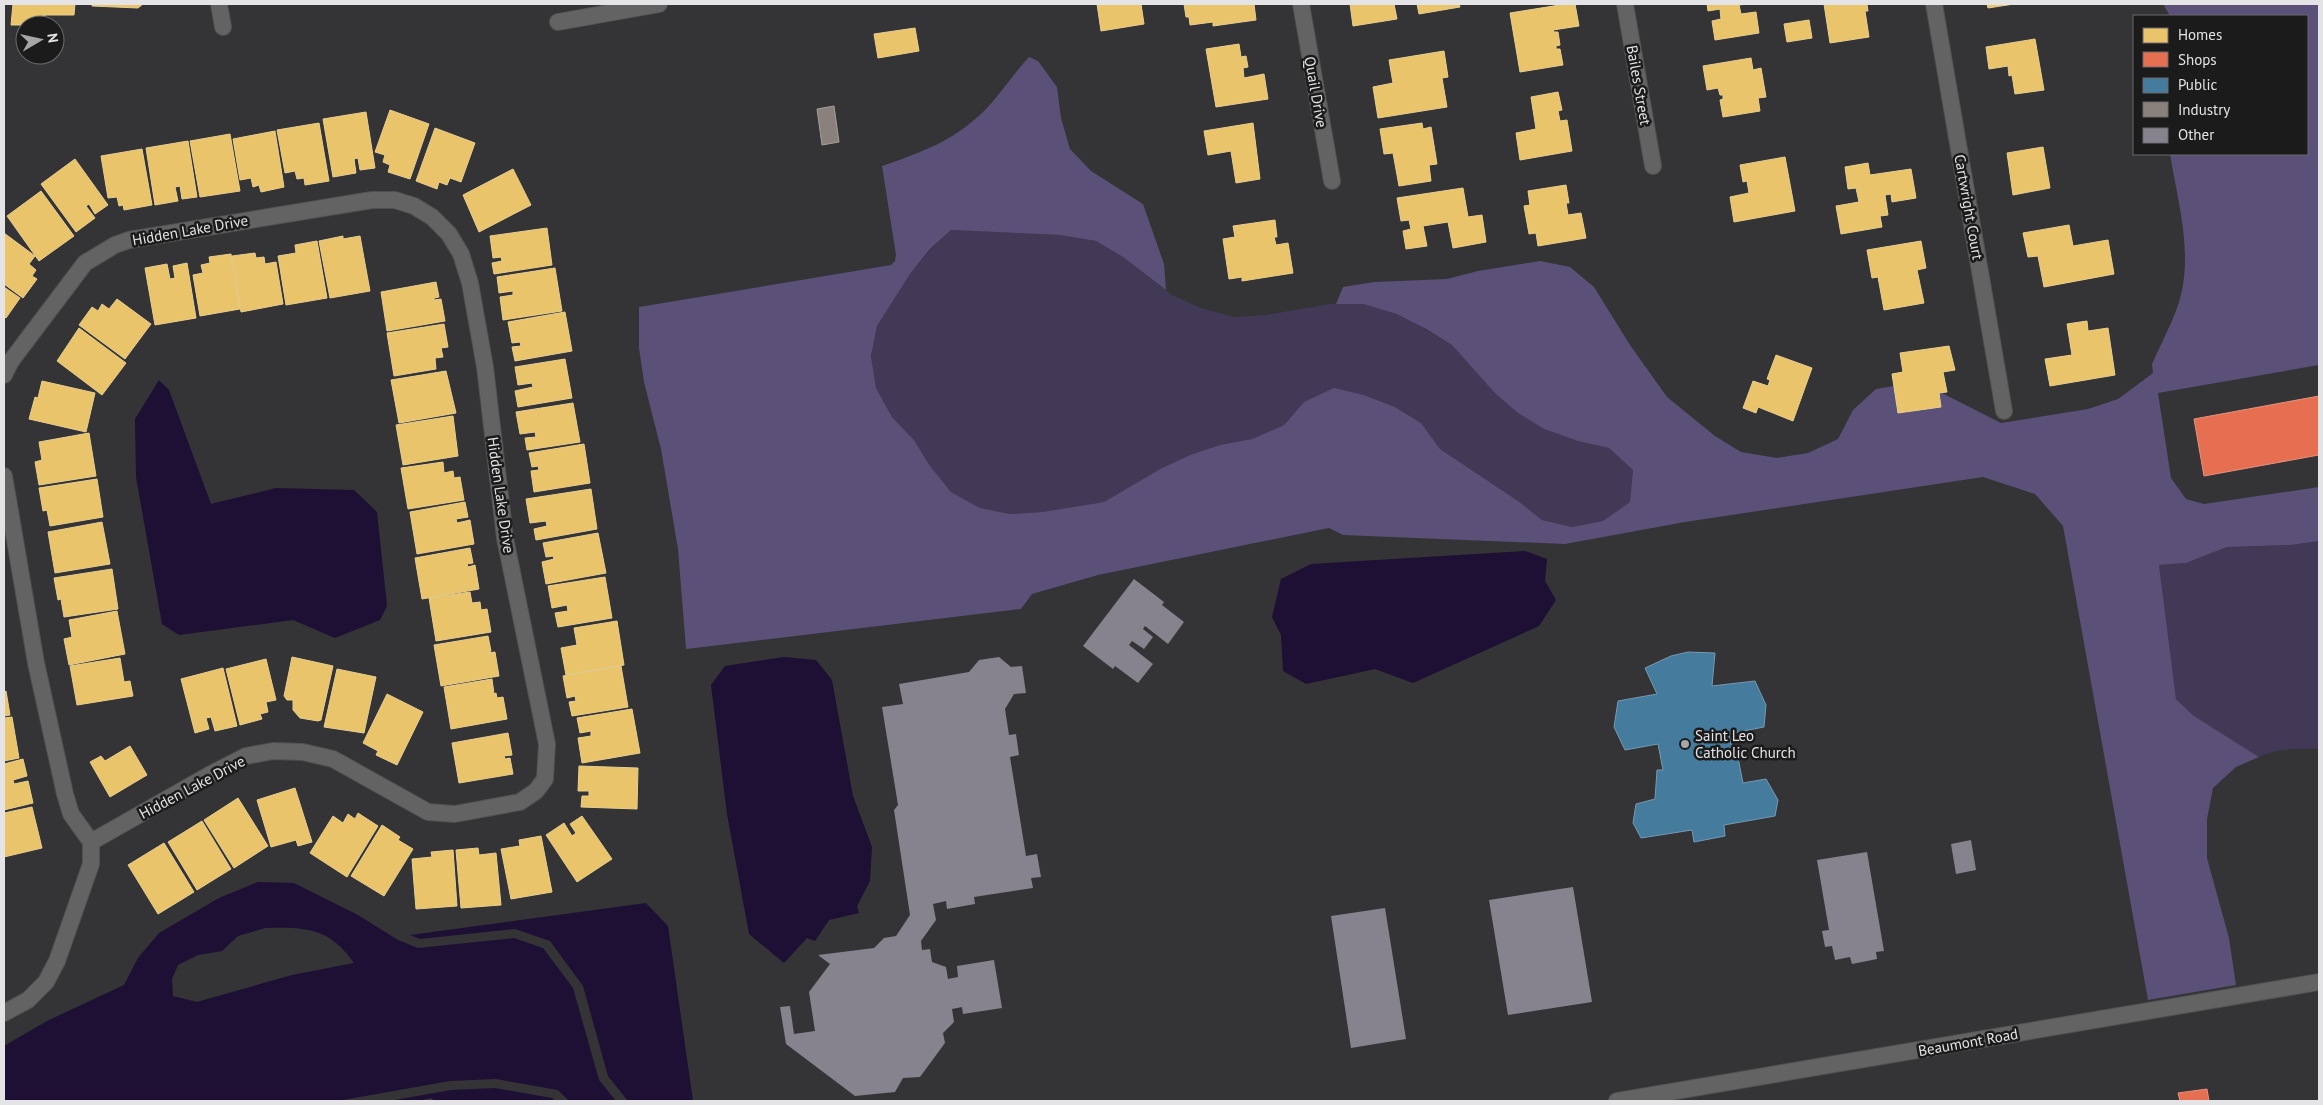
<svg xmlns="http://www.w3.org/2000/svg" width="2323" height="1105" font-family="'PT Sans',sans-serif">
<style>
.green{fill:#413955}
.forest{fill:#5a5078}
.water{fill:#1d1034;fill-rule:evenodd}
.homes{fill:#e9c46a;stroke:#e8ce8f}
.shops{fill:#e76f51;stroke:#e6927e}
.public{fill:#457b9d;stroke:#759ab3}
.industry{fill:#8a817c;stroke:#a59f9c}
.building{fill:#86838f}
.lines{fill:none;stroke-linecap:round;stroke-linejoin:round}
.street-casing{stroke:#505051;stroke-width:18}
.street{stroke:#636364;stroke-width:16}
.poi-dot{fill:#a6a6a8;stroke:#1b1b1c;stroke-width:2}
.labels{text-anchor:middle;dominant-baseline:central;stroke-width:5;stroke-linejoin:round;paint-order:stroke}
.street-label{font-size:15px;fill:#e4e4e6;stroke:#1b1b1c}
.poi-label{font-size:15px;fill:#e4e4e6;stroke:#1b1b1c;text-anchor:start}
</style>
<rect width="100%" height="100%" fill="#343335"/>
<g class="green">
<path d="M951,230L1060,235L1096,241L1123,257L1172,295L1201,308L1234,317L1266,315L1329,304H1363L1397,313L1452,345L1518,413L1544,429L1578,441L1609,448L1633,470L1630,502L1604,521L1572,527L1542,520L1518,501L1440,449L1421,423L1395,407L1364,395L1304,402L1284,425L1252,439L1220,445L1190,455L1160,469L1104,502L1042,512L1010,514L980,508L951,492L930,466L914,440L892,417L876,388L871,356L877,326L910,274L929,251Z"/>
<path d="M2319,541V749C2300,748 2277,748 2259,757L2194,716L2176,699L2159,565L2186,563L2227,547L2291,545Z"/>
</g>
<path class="forest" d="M2163,4H2319V365L2158,393L2171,478L2186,499L2204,504L2319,487V541L2291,545L2227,547L2186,563L2159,565L2176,699L2194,716L2259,757L2236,767L2213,788L2207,819V858L2229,938L2236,985L2148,1000L2063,526L2035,494L1983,477L1685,522L1565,544L1343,535L1329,528L1098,575L1032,594L1021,609L686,649L678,549L661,449L644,382L639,348V307L891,265L895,261L896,255L882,166C922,152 952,142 984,111C1000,95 1013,74 1029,57L1038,61L1057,87L1061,118L1070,149L1091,171L1143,204L1164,264L1166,290L1123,257L1096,241L1060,235L951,230L929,250L910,274L877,326L871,356L876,388L892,417L914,440L930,466L951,492L980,508L1010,514L1042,512L1104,502L1160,469L1190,455L1220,445L1252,439L1284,425L1304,402L1334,388L1364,395L1395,407L1421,423L1440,449L1518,501L1542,520L1572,527L1603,521L1630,502L1633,470L1609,448L1578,441L1544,429L1518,413L1495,393L1452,345L1426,329L1397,314L1363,304H1336L1343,287L1374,282L1447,279L1478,271L1540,261L1570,267L1594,287L1630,345L1667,397L1715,436L1741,452L1777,458L1808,453L1838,439L1853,410L1876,389L1907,384L1938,391L2001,423L2088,409L2118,399L2153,373L2152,364C2160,346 2170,327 2177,308C2195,259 2178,203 2170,154H2307V16H2170Z"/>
<g class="water">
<path d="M159,380L169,390L211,504L276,488L354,490L377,512L387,606L380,620L335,638L293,620L179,635L162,624L136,477L135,419Z"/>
<path d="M1525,551L1547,559L1545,581L1556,600L1539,626L1413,683L1375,669L1306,684L1283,671L1281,635L1272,617L1281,579L1311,564Z"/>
<path d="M784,657L816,660L832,680L853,796L872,847L870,881L857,906L859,913L829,920L815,941L807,938L784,963L749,934L727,814L711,685L725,666Z"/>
<path d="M258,882L294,883L358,915L398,940L418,948L514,938L543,948L573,988L599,1080L616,1101H569L558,1090L496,1079L450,1081L337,1101H4V1046L47,1021L124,985L138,958L159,933L219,898ZM265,928C305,927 329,927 354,963L292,975L197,1002L173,996L172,979L178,965L198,955L222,951L238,936Z"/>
<path d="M646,903L668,926L693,1101H628L608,1076L583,986L550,941L515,929L420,939L410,935Z"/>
<path d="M495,1088L552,1098L555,1101H433L432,1098L418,1101H389L451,1090Z"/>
</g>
<g class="homes">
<path d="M13,4H75L74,15H45L44,25H11Z"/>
<path d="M92,4H143L138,8L92,6Z"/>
<path d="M1097,4H1141L1144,24L1101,31Z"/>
<path d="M1184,4H1254L1256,20L1213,26V22L1190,25L1189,17H1186Z"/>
<path d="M1350,4H1394L1397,19L1353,26Z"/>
<path d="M1417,4H1459L1460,7L1419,14Z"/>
<path d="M1566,4H1575L1579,26L1553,30L1554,32H1558L1560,45L1556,46V49H1560L1563,65L1520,72L1510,13Z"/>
<path d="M1707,4H1747L1739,5L1741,14L1756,12L1759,33L1715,40L1712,21L1721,19L1720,9L1708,11Z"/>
<path d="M1824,4H1867L1868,11H1865L1869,37L1830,43Z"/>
<path d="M1987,4H2014L1988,8Z"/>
<path d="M1809,20L1812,38L1787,42L1784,24Z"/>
<path d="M915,28L919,51L878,58L874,34Z"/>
<path d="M2035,39L2044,90L2015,94L2012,75L2009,76L2008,66L1989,69L1986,47Z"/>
<path d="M1239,44L1241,57L1246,56L1248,67L1243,68L1244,78L1264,74L1268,99L1216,107L1206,49Z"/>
<path d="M1444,51L1448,77L1442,78L1447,107L1378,118L1373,87L1393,83L1389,60Z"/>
<path d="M1751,58L1753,70L1761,68L1766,97L1758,98L1760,111L1723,117L1720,100L1723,99V95H1720L1718,88L1707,90L1703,66Z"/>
<path d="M1558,92L1562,110L1558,111L1560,121L1567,120L1572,151L1520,160L1516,133L1536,129L1531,97Z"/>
<path d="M390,110L429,124L410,179L388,172L390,165L383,162L385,155L375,152Z"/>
<path d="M366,112L375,168L360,170L358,158L354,159L356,173L333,177L323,119Z"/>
<path d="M319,123L329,181L305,185L304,178L297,179L295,171L285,173L277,130Z"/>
<path d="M1253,123L1260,179L1236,183L1231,151L1208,155L1204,131Z"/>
<path d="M1422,123L1423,129L1431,127L1437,164L1429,165L1431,181L1399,186L1393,153L1384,154L1380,129Z"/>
<path d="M435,128L475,143L461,182L450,178L447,185L439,182L437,189L416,181Z"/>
<path d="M275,131L284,187L261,192L259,185L253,187L251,178L240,180L233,139Z"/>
<path d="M230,134L240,191L200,197L190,141Z"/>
<path d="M188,141L197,197L182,199L180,186L175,187L178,201L155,205L146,148Z"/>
<path d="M2043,147L2050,188L2013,195L2007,153Z"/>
<path d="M142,149L152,205L124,210L123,205L119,206L117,197L108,198L101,156Z"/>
<path d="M1785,157L1795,211L1734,222L1730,197L1749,193L1747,181L1743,182L1740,165Z"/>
<path d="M75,159L108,205L95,214L89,204L86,206L95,218L76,232L41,184Z"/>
<path d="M1868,163L1870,175L1911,169L1916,198L1892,202L1891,194L1885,195L1888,215L1880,216L1882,227L1841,234L1836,206L1859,202L1856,188L1848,189L1845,167Z"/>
<path d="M513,169L531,205L479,232L463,195Z"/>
<path d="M1566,185L1569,203H1566L1568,215L1581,213L1586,238L1538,246L1536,233L1529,234L1524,206L1530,205L1528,191Z"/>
<path d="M1463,188L1468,217L1482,215L1486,242L1453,248L1448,222L1423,226L1427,246L1406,249L1403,231L1411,229L1409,220L1401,221L1397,198Z"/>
<path d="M41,191L74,236L39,261L7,216Z"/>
<path d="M1275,220L1277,237H1274L1276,245L1288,243L1293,273L1242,281V277L1229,279L1223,239L1235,237L1233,226Z"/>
<path d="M2069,225L2073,246L2108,240L2114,274L2044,287L2038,256L2028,257L2023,233Z"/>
<path d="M547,228L552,265L494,274L492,263L502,261L501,257L493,258L490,236Z"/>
<path d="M4,233L35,256L29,264L36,270L32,276L37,279L23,298L4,284Z"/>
<path d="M343,236V239L360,236L370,291L330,298L319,241Z"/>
<path d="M317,241L327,298L286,305L278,256L296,253L295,245Z"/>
<path d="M1921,241L1926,268L1917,270L1924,303L1884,310L1878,277L1872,278L1867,250Z"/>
<path d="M255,253L256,258L264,257L265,264L276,262L283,304L241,312L232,256Z"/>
<path d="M231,254L240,309L200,316L193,275L203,273L201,265L210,263L209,257Z"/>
<path d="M187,263L196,318L155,325L145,268L167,264L170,279L175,278L173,266Z"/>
<path d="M555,268L562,311L503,320L500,297L513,295V291L499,293L497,277Z"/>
<path d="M436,282L439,297L434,298V300L441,299L445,321L387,331L381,292Z"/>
<path d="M4,287L20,298L6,318L4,316Z"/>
<path d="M117,299L151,324L125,359L79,325L92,307L98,311L102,304L109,309Z"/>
<path d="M565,312L572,351L515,361L512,347L521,346L520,342L512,343L508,322Z"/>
<path d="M2087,321L2088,331L2108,328L2115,375L2050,386L2045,359L2072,355L2067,324Z"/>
<path d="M444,324L448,347L441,348L443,357L435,358L436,369L394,376L387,333Z"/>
<path d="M79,328L126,363L102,395L57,361Z"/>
<path d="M1949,346L1955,370L1943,372L1947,392L1939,393L1941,407L1898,413L1892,374L1903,372L1900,353Z"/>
<path d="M1776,355L1812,368L1793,421L1758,407L1756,413L1743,408L1753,381L1768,386L1770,380L1767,379Z"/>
<path d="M565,359L572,398L518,407L515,391L533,387L532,383L518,385L515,367Z"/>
<path d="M446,371L456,413L399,423L391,380Z"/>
<path d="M42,381L95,393L86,432L29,419L35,397L38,398Z"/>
<path d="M573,403L580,442L527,450L525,438L536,437L535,432L520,434L516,412Z"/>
<path d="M453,416L458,456L403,465L396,425Z"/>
<path d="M89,433L96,476L39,485L35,462L42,460L39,442Z"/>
<path d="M584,444L590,483L534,492L531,471L539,470L538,466L532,467L529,453Z"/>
<path d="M443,462L444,473L453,471L454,478L460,477L464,500L408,509L401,468Z"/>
<path d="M97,479L103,517L50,526L47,510L43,511L39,488Z"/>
<path d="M591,489L597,529L536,540L534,529L547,526L546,521L530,523L526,499Z"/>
<path d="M465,502L468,517L456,519L457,523L470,520L474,544L417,554L410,512Z"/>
<path d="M102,522L110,564L55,573L48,532Z"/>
<path d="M598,533L606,573L546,584L542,562L554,559L553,556L546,557L543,543Z"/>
<path d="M470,548L473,563L467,564L468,567L475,565L479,589L422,599L415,558Z"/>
<path d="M112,569L118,609L64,617L61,599L58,600L54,578Z"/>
<path d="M605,577L612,618L558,627L555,613L568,611L567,605L552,608L548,586Z"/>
<path d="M470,592L472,603L480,602L481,610L487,609L491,632L436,641L429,598Z"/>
<path d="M117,611L125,654L69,665L64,639L72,637L69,620Z"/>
<path d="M617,621L624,665L566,675L561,648L577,645L574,628Z"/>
<path d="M488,636L491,651L488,653L495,652L499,676L441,686L434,645Z"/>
<path d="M292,657L333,666L321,720L318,721L300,718L293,710V700H287L284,696Z"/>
<path d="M120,658L124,682L130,681L133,696L77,705L70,666Z"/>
<path d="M266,659L276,700L266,702L268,712L260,714L262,719L240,725L226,669Z"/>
<path d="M621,666L628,707L572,716L569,702L576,701L575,696L567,698L563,676Z"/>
<path d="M223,668L237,726L215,731L211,717L206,718L209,729L195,733L181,679Z"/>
<path d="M337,669L376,677L364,733L324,727Z"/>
<path d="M492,679L494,694L496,693L497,698L503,697L507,719L451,729L444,687Z"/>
<path d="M6,691L10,715L4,716V692Z"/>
<path d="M387,694L423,712L397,765L376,755L378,751L363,743Z"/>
<path d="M632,709L640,753L582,763L578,738L591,736V731L580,733L577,718Z"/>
<path d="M12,717L19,758L4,761V718Z"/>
<path d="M508,733L512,755L504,756L505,759L510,758L513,774L459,783L452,743Z"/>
<path d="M130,746L147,775L110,797L90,762L101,756L105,761Z"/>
<path d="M23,759L27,776L13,780L14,784L28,781L33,803L4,810V764Z"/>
<path d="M579,766L638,768L637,809L581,807L582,796H589V791H578Z"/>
<path d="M295,788L312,842L298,846L296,840L271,847L257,800Z"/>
<path d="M238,798L268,846L234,868L204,820Z"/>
<path d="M32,807L42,848L4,857V813Z"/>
<path d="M358,813L378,826L347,877L310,853L333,816L343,823L348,814L355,819Z"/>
<path d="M582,816L612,859L577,882L546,835L564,823L572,836L576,833L570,824Z"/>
<path d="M202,821L231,869L197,890L168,842Z"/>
<path d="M382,825L400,837L398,840L413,849L384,896L351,876Z"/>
<path d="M541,836L552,892L511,899L501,849L520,846L519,840Z"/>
<path d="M164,843L194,892L158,914L128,865Z"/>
<path d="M478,848L479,855L496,853L501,905L461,908L456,850Z"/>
<path d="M453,850L457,906L416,909L412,859L432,857L431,852Z"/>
</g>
<g class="shops">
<path d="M2319,396V455L2204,476L2194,419Z"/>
<path d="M2207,1089L2209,1101H2180L2178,1093Z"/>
</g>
<path class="public" d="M1688,652L1715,653L1712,686L1755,681L1766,705L1764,727L1729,734L1734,758H1738L1743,783L1766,779L1778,800L1775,816L1724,825L1725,836L1694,842L1692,830L1641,838L1633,823L1636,804L1655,799L1657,770H1663L1658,744L1625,750L1614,727L1618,701L1657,694L1645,668L1671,656Z"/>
<path class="industry" d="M834,106L839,142L822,145L817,109Z"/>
<g class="building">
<path d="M1134,579L1164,602L1162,605L1184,622L1168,644L1145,626L1143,629L1153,637L1144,649L1132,641L1129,645L1153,664L1138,683L1115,666L1113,669L1083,646Z"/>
<path d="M999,657L1011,667L1022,666L1026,693L1014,694L1005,709L1009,735L1016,734L1019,755L1010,757L1026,856L1037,854L1041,877L1031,878L1033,888L974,897L975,904L947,909L946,901L933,904L936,920L921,941L922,950L930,949L932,962L946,967L948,979L958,977L957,966L994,960L1002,1008L963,1014L962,1007L952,1009L954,1022L943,1033L945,1043L920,1077L903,1078L895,1092L855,1096L786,1044L780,1007L790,1006L794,1034L815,1031L809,992L830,964L818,955L874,948L884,938L896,936L910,915L894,810L898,805L882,707L903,704L899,684L969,672L979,660Z"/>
<path d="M1971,840L1976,870L1956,874L1951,844Z"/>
<path d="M1867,852L1884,951L1876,952L1877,959L1852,964L1850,957L1835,960L1832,946L1825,947L1822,931L1829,930L1817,860Z"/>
<path d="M1573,887L1592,1002L1508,1015L1489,900Z"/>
<path d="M1385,908L1406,1039L1351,1048L1331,916Z"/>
</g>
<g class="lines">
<g class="street-casing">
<g id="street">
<path d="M219,4L223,27"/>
<path d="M1301,4L1332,181"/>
<path d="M1625,4L1653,166"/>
<path d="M1934,4L2004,411"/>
<path d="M558,22L659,4"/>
<path d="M4,375L11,361L85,263L115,245L129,240L372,200H395L414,206L432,217L449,234L461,254L470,283L485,367L505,538L547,744L545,779L536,791L520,802L455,814L428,812L333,759L303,752L273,751L246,756L211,774L91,842L71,814L65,794L36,663L4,476"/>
<path d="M4,1013L28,1000L46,982L57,961L91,864V842"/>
<path d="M1617,1101L2319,982"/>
</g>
</g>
<use href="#street" class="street"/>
</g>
<circle class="poi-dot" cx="1685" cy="744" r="5"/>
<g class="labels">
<g class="street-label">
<text transform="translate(1639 85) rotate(80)">Bailes Street</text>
<text transform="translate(1316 92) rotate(80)">Quail Drive</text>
<text transform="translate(1969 207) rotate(80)">Cartwright Court</text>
<text transform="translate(190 230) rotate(-10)">Hidden Lake Drive</text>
<text transform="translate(501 495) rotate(82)">Hidden Lake Drive</text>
<text transform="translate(192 787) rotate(-28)">Hidden Lake Drive</text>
<text transform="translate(1968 1042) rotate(-10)">Beaumont Road</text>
</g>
<g class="poi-label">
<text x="1695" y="735">Saint Leo<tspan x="1695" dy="17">Catholic Church</tspan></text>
</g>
</g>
<rect width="2323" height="1105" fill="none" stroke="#e4e4e6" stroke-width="10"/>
<rect x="2133" y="15" width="175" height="140" fill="#1b1b1c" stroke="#6b6b6d"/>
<rect x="2143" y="28" width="25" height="15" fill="#e9c46a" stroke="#6b6b6d"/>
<text x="2178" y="40" font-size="15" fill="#e4e4e6">Homes</text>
<rect x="2143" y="52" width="25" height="15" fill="#e76f51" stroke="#6b6b6d"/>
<text x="2178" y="65" font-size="15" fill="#e4e4e6">Shops</text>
<rect x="2143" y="78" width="25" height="15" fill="#457b9d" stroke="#6b6b6d"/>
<text x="2178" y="90" font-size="15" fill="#e4e4e6">Public</text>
<rect x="2143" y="102" width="25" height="15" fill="#8a817c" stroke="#6b6b6d"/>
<text x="2178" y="115" font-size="15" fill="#e4e4e6">Industry</text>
<rect x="2143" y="128" width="25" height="15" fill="#86838f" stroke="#6b6b6d"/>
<text x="2178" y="140" font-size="15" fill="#e4e4e6">Other</text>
<g transform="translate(40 40) rotate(81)"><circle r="24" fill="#1b1b1c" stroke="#6b6b6d"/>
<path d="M0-4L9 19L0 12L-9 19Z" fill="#a6a6a8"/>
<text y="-8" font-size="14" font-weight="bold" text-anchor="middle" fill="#e4e4e6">N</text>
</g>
</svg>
